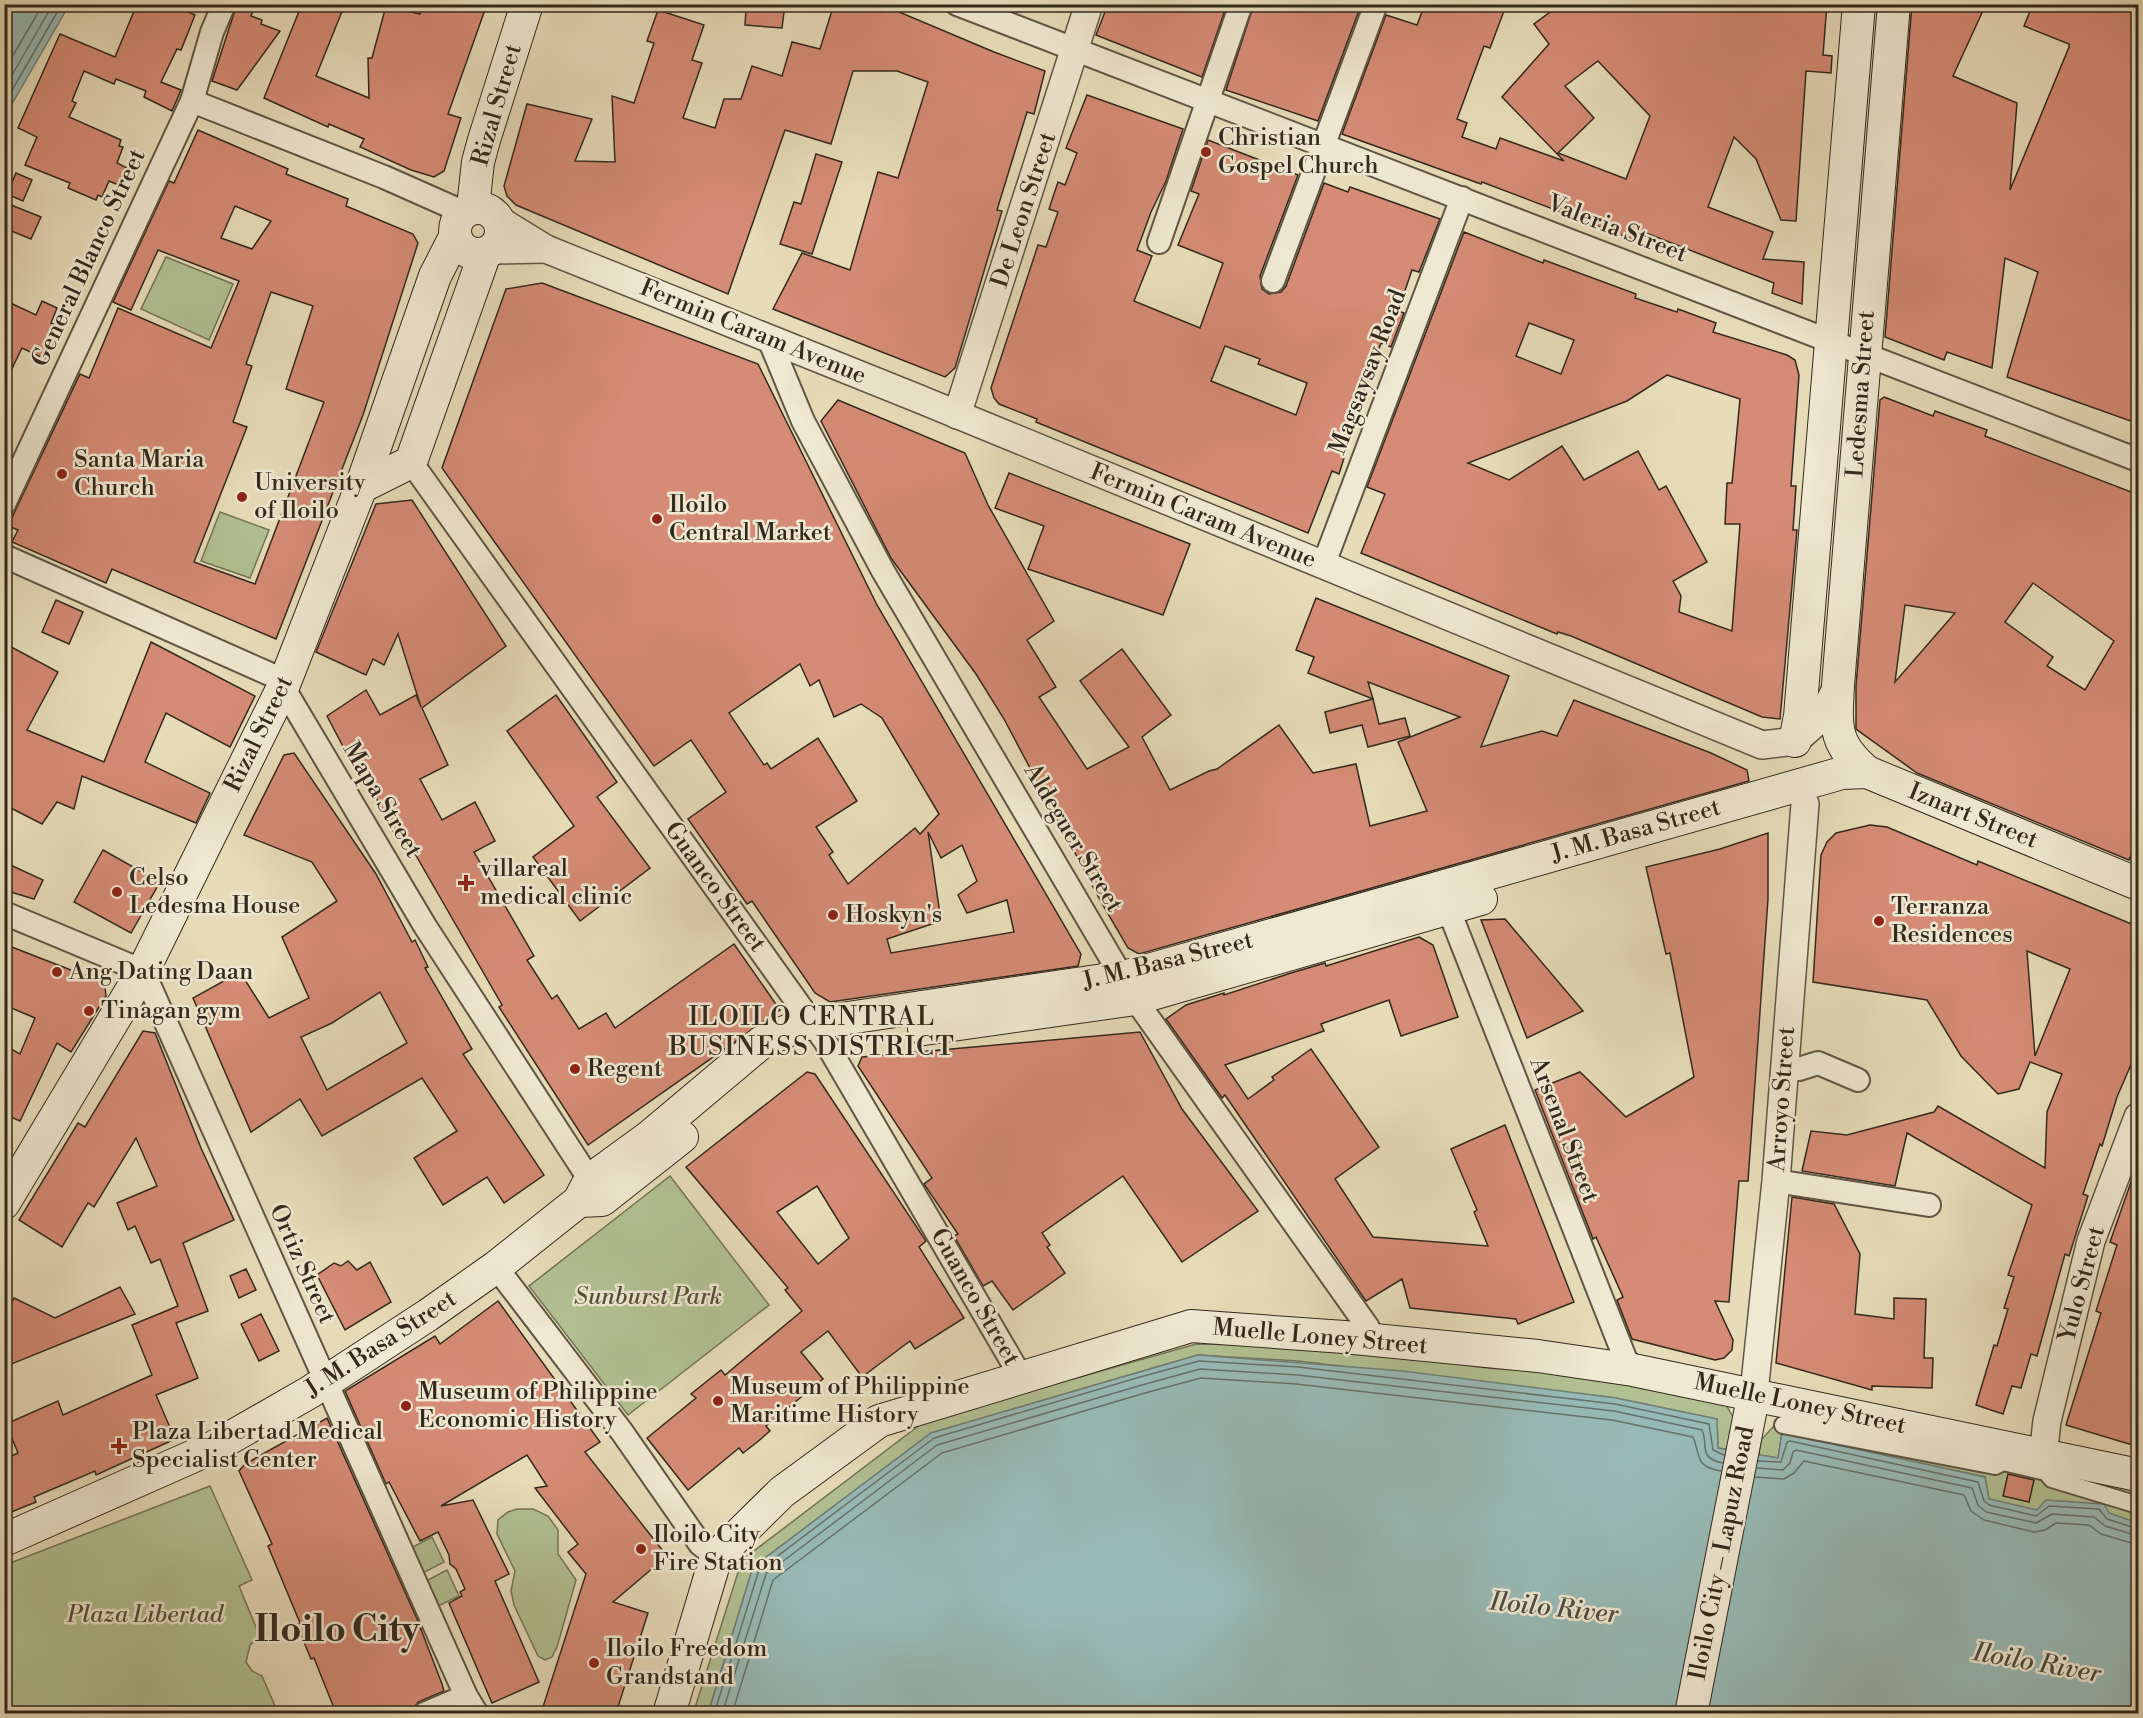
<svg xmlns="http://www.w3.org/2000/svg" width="2143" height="1718" font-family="'Libre Bodoni',serif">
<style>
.green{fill:#b2c192;stroke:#727558;stroke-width:1.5}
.water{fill:#98bab6;stroke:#708079;stroke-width:1.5}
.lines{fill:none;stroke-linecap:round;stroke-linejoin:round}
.shore{stroke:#66726a;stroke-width:1.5}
.building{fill:#d58b75;stroke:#33291d;stroke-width:1.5;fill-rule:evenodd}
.pedestrian-casing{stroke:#605644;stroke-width:20}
.minor-casing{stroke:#605644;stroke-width:26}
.tertiary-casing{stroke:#605644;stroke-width:30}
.secondary-casing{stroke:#33291d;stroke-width:34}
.pedestrian{stroke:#efe8d2;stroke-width:16}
.minor{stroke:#efe8d2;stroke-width:22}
.tertiary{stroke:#efe8d2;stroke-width:27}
.secondary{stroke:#efe8d2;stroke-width:32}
.poi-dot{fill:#8f2418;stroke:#efe8d2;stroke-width:2}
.labels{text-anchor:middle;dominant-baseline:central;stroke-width:5;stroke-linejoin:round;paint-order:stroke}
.street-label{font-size:24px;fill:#33291d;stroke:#efe8d2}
.poi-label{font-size:24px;fill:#33291d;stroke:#efe8d2;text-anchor:start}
.park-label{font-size:24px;font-style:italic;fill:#534f3a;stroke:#efe8d2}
.neighbourhood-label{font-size:26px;letter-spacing:1.5px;fill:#33291d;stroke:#efe8d2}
.water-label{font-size:26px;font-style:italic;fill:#4c4d43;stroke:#efe8d2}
.town-label{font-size:36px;font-weight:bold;fill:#33291d;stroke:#efe8d2}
</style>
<rect width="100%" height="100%" fill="#e7dcb9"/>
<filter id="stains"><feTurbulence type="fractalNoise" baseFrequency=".00333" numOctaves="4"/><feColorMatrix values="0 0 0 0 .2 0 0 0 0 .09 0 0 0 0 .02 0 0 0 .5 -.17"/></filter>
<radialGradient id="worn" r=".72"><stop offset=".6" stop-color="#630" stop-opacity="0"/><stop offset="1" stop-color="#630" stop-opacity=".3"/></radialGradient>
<g class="green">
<path d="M166,257L233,284L209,340L141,309Z"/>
<path d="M220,512L269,530L250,578L201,561Z"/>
<path d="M670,1176L769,1305L628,1415L529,1286Z"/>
<path d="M1196,1344C1273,1345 1350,1351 1426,1359C1460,1363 1493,1373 1527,1367L1724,1401L1738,1426L1731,1450L1718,1448L1717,1419L1616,1398L1298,1361L1198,1355L1139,1372L931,1433L753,1567L708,1713L693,1714L742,1560L925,1421Z"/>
<path d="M1784,1415L2138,1483V1537L1989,1499L1985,1477L1952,1470L1943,1472L1782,1433L1778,1458L1759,1455L1761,1440Z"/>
<path d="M210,1486L252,1580L239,1586L260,1637L250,1645L246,1662L252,1671L262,1676L278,1713H5V1565Z"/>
<path d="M517,1509H533L548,1516L558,1530V1554L576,1580L557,1647L552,1657L545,1660L538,1656L514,1605L511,1591L515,1571L497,1534L498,1520L508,1512Z"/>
<path d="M432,1537L444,1562L417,1576L405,1551Z"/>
<path d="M447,1570L459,1596L432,1609L420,1584Z"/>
</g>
<g class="water">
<path d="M5,4L69,5L5,116L4,5Z"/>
<path d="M1198,1355L1403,1371L1616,1398L1717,1419L1718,1448L1778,1458L1782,1433L1985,1477L1989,1499L2037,1510L2046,1500L2104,1504L2109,1513L2138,1523V1713L708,1714L753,1567L931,1433Z"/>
</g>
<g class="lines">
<g class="shore">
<path d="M4,71L43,4"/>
<path d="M4,89L53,4"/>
<path d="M4,104L62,4"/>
<path d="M1758,1461L1781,1462L1787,1442L1790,1441L1978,1482L1984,1501L1989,1505L2036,1516L2049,1506L2099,1509L2107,1519L2138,1529"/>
<path d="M1757,1468L1783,1470L1790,1463L1793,1452L1796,1450L1972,1488L1978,1505L1986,1512L2036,1523L2052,1514L2094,1517L2105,1526L2138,1536"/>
<path d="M1755,1477L1784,1479L1794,1473L1804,1461L1964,1495L1971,1511L1984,1520L2034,1532L2045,1530L2056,1523L2089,1525L2101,1534L2138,1545"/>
<path d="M714,1714L759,1570L934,1438L1140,1377L1199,1361L1298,1367L1615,1404L1709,1424L1713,1450L1724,1455"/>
<path d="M722,1714L766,1574L937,1445L1142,1385L1200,1369L1297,1375L1614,1411L1702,1430C1709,1445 1697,1458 1723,1463"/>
<path d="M732,1714L773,1580L942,1453L1145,1393L1201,1378L1296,1384L1612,1420L1693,1437C1701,1455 1694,1467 1721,1471"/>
</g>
</g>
<g class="building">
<path d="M137,4H171L195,15L181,50L177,49L161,82L181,90L172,111L144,97L146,91L116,79L114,84L84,71L72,101L76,103L69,117L121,140L119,146L123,147L117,163L129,169L121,186L109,181L102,197L98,195L96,200L68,188L70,183L25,165L37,137L18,128L60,34L115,57Z"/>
<path d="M237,4H256L251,16L262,20L261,24L280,31L237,90L212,81Z"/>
<path d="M302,4H345L316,76L369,98L368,58H372L386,6L420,14L424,4H487L448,114L461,118L444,171L434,177L411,170L360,147L364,139L329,124L328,127L264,98Z"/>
<path d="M752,4H785L782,28L745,25L746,10H752Z"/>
<path d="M834,4H864L883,12L885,6L994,52L1045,71L1034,114L1027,112L997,210L1002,211L955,368L945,377L773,309L802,253L850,270L878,172L898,178L928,82L897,71H853L831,144L785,130L728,294L516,205L507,196L504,186L527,104L592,119L575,161L615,162L612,96L634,103L654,43L647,41L658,10L704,25L692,60L702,63L683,118L715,128L724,99H741L752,66L782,76L792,42L820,49Z"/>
<path d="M1108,4H1227L1202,77L1096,35Z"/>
<path d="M1254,4L1361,5L1318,121L1226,90Z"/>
<path d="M1425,4H1487L1504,11L1490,48L1484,46L1457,119L1467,123L1462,137L1496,149L1500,138L1564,161L1502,97L1549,44L1534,24L1561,4H1827L1823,55L1832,56L1831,73L1806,71L1796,221L1781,220L1756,159L1734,137L1708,207L1773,232L1763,259L1804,262L1802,304L1772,293L1774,283L1646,233L1642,243L1482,182L1481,184L1342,134L1386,15L1417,25ZM1598,61L1650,116L1626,179L1558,153L1594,118L1565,86Z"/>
<path d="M1912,4H1986L1953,76L2017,103L2010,190L2069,47V44L2024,26L2033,4H2139V141L2133,155L2139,157V424L2007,377L2038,272L2005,258L1992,368L1947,352L1944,360L1885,337Z"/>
<path d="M1087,95L1183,129L1166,181L1151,212L1137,250L1152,256L1134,301L1200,328L1223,263L1178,245L1199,194L1191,191L1208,140L1298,175L1260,276L1262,289L1269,294L1281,292L1286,286L1324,183L1348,192L1350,187L1440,219L1419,272L1412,270L1398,311L1404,313L1391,347L1381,343L1360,405L1355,404L1344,437L1350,439L1339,474L1332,471L1308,533L1036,422L1037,419L999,404L994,398L991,388L1038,245L1046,247L1058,212L1049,209L1058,182L1065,185L1077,153L1066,148ZM1225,346L1260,359L1258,364L1307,383L1296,415L1211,381Z"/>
<path d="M198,130L288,169L286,174L348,199L346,206L413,234L418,243L363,415L276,639L112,569L106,583L12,542L18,530L8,526L80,374L89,378L118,308L211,348L239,281L158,250L131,310L113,302L169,181L174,183ZM235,206L271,221L252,249L221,238ZM271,292L313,306L286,389L324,402L255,584L194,562L247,427L233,422L252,366L246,364Z"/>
<path d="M816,154L842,162L812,254L780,244L794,202L801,204Z"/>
<path d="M16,173L32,180L23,201L7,194Z"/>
<path d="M11,205L41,217L31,239L4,228V219Z"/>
<path d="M1464,232L1543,263L1544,260L1636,294L1635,298L1677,312L1678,309L1716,323L1713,332L1787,355L1795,360L1799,375L1791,486H1796L1793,530H1797L1780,719L1762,717L1571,636L1558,632L1557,634L1361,553L1385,494L1367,487ZM1529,323L1574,340L1561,374L1516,356ZM1667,375L1740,399L1732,483H1727L1725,524H1740L1732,631L1679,612L1681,596L1673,581L1707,562L1666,486L1659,490L1638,451L1584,480L1562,446L1509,480L1468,463L1627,401Z"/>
<path d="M542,283L758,364L877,605L1081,954L1078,966L830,1002L815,993L752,901L747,904L688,819L726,792L691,740L654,766L442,468L506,289ZM800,664L810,686L819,680L834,717L861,704L882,718L939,814L920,834L915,828L848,884L829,855L833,852L816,827L857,801L818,738L771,769L767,763L764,765L729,713ZM928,832L941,858L962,845L977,881L958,895L967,913L1007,900L1014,932L891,953L887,939L941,921Z"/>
<path d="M4,300L36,315L42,301L57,308L51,323L60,327L45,359L22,348L4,385Z"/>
<path d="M1884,397L1933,416L1935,411L1987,430L1985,436L2139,495V855L2132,853L2129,860L1917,773L1856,729V686L1880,400ZM2033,583L2114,641L2085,690L2047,666L2053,657L2005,622ZM1905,605L1955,613L1895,682Z"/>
<path d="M838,400L965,453L988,505L1054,621L1027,640L1056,687L1039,697L1087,769L1129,747L1080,681L1122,649L1171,715L1142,737L1170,790L1209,771L1217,769L1279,725L1313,773L1356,764L1370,826L1427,811L1398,742L1460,717L1368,682L1373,699L1308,673L1314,657L1296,650L1316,598L1509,676L1481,747L1542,731L1557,736L1574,700L1711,753L1747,770L1749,781L1139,954L1128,948L1101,902L1004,719L976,674L891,558L821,421Z"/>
<path d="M1009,473L1190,544L1163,615L1028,569L1044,526L995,508Z"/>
<path d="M412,500L506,646L422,708L448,765L420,779L442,820L475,802L495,841L474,852L534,956L527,960L552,999L557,995L579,1029L606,1013L615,1028L734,944L780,1010L588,1145L499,1007L502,1005L403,833L396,837L362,770L357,773L327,716L366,690L380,715L416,695L421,707L398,634L384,665L373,659L366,675L316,652L376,504Z"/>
<path d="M56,600L83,612L69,644L42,632Z"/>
<path d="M151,642L255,696L230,747L166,713L145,762L210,793L196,823L82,776L74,809L57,802L42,824L5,805L9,789L4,787V643L58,672L27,730L104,762Z"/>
<path d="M556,695L617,782L597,797L650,868L580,921L533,857L574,826L507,731Z"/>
<path d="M1373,699L1379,724L1405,718L1410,736L1368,747L1362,725L1330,733L1325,712Z"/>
<path d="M294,753L376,874L412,942L415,940L428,967L425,968L472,1049L463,1054L544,1175L504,1203L487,1177L443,1205L414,1158L457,1131L422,1078L322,1136L300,1099L251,1132L193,998L240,972L269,1018L309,998L282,937L337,901L312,862L244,835L284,755ZM380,992L407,1043L327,1090L301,1037L332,1023Z"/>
<path d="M1870,825L1887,827L1977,865L1978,861L2139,927V1046L2117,1097L2102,1146L2100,1144L2083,1194L2088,1196L2069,1256L2065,1254L2037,1356L2031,1354L2021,1388L2012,1386L2003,1414L1976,1405L1994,1345L1997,1346L2008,1309L2004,1308L2014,1277L2008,1275L2032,1205L1907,1133L1895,1186L1802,1171L1811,1131L1847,1135L1934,1112L1938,1106L2045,1168L2047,1112L2062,1074L2030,1062L2019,1089L1998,1094L1961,1056L1927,1000L1813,982L1821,855L1827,842L1836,833ZM2027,951L2070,969L2035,1056Z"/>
<path d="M1768,833V899L1748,1181H1739L1729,1302L1715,1301L1733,1340L1732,1350L1724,1358L1715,1360L1632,1339L1617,1300L1623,1297L1596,1237L1593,1239L1535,1090L1580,1072L1626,1117L1694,1077L1670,953L1666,954L1646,867L1720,849Z"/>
<path d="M103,850L160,882L131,933L74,902Z"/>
<path d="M4,862L43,880L34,899L4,890Z"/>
<path d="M1505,919L1583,1011L1527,1038L1481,920Z"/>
<path d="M1419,937L1433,945L1458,1017L1401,1036L1389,1000L1321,1024L1324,1031L1225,1065L1248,1099L1274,1080L1272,1077L1311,1049L1379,1147L1335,1179L1373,1237L1488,1246L1474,1212L1477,1210L1451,1149L1505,1125L1574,1302L1518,1324L1516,1319L1410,1308L1402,1279L1366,1301L1225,1095L1222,1098L1166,1019L1186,1005L1224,993V995L1291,973L1325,963L1326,966Z"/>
<path d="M4,944L99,981L105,987L106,996L71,1052L57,1043L20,1121L4,1114V1045L20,1054L35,1018L4,1005Z"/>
<path d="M143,1031L155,1033L201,1148L234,1220L183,1243L208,1311L176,1323L198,1378L156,1395L175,1439L96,1475L95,1471L34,1497L36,1502L4,1515V1459L18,1453L6,1424L58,1401L63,1415L152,1375L132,1325L178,1306L160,1259L151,1263L135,1226L128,1230L117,1203L157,1186L136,1138L94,1207L88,1203L62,1247L19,1220L78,1123L85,1127Z"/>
<path d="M1140,1032L1182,1109L1258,1211L1182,1262L1123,1176L1042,1233L1050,1245L1047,1247L1065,1273L1013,1310L992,1281L983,1286L954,1236L958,1234L924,1184L932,1178L858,1066L862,1057Z"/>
<path d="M807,1072L815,1074L926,1241L919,1247L964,1318L915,1349L910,1341L862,1377L828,1331L801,1352L823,1379L766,1426L770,1431L756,1443L743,1453L739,1448L688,1490L647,1438L696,1398L691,1394L721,1370L725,1375L802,1311L785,1290L788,1288L686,1167ZM817,1186L849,1238L818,1264L777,1212Z"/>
<path d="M2137,1165H2139V1447L2066,1425L2101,1313L2096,1311L2117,1245L2110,1242Z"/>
<path d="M1792,1197L1834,1204L1860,1254L1855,1314L1894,1319V1298L1926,1299L1924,1358H1933L1932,1388L1872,1386V1390L1776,1363Z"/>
<path d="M348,1261L357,1270L370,1262L391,1302L345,1330L317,1275L334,1263L341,1266Z"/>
<path d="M246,1269L256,1290L239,1298L230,1276Z"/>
<path d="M120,1287L135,1314L4,1367V1315L14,1298L55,1318Z"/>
<path d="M498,1301L600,1442L585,1452L667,1556L613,1602L648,1613L616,1713H541L586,1574L568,1552L578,1544L535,1488L547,1486L527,1455L441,1506L473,1500L509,1574L495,1581L539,1682L492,1703L449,1603L462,1596L460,1592L465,1589L456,1569L450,1564L449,1555L438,1532L420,1541L389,1482L386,1484L345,1391L435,1336L440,1344Z"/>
<path d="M261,1314L279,1351L259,1361L241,1324Z"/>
<path d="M327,1418L417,1619L442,1684L444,1691L418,1702L411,1713H336L314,1658L311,1659L297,1625L300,1623L268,1546L272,1544L239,1471L245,1464Z"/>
<path d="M2008,1474L2034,1480L2029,1502L2003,1496Z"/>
</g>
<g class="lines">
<g class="pedestrian-casing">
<path id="pedestrian" d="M1783,1425L1995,1466L2003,1462L2046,1472L2052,1479L2138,1505"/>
</g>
<g class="minor-casing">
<g id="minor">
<path d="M957,4L2138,460"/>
<path d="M192,101L384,177L463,212"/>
<path d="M1159,242L1241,4"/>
<path d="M1273,281L1376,4"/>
<path d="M769,339L803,421L883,571L1135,999L1367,1326L1374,1340"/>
<path d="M411,462L825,1041L1021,1377"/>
<path d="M4,504L192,101L212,32L224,4"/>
<path d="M4,556L274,676L283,687L425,926L597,1191"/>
<path d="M1323,566L1462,198"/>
<path d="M1448,908L1625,1358L1633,1370"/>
<path d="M4,913L143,971L466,1696L477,1714"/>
<path d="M1784,1070L1799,1069L1818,1063L1858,1080"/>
<path d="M1776,1181L1929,1205"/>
<path d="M496,1267L622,1432L700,1544L716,1557"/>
<path d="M424,1714L466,1696"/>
</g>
</g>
<g class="tertiary-casing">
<g id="tertiary">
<path d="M499,220L546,249L917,398L1762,745L1795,741L1821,718L1837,687"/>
<path d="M492,250L546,249"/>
<path d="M957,415L1089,4"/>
<path d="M1754,1393L1776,1181L1805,804"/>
<path d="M2043,1456L2047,1421L2091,1241L2138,1117"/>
</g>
</g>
<g class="secondary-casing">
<g id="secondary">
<path d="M473,207L478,162L484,140L527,4"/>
<circle cx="478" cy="231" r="23"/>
<path d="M361,487L411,462L485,253"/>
<path d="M1795,741L1800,716L1859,4"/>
<path d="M1867,772C1833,743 1836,727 1838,685L1894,4"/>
<path d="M924,1029L1135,999L1481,899"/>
<path d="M579,1201L602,1200L682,1137"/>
<path d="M4,1203L143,971L283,687L361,487L435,276L455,237"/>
<path d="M4,1540L214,1447L310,1392L428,1315L496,1267L579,1201L590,1180L649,1137L762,1042L801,1025L1124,977L1842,773L1867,772L2138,884"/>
<path d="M669,1714L716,1557L782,1492L879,1421L1191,1326L1344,1337L1538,1356L1633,1370L2138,1475"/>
<path d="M1691,1714L1754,1393"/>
</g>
</g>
<use href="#pedestrian" class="pedestrian"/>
<use href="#minor" class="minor"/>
<use href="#tertiary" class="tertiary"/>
<use href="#secondary" class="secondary"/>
</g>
<g class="poi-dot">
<circle cx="1206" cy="152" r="6"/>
<circle cx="62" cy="474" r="6"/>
<circle cx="242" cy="497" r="6"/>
<circle cx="657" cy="519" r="6"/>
<path d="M463 874h6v6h6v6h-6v6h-6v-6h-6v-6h6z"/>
<circle cx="117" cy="892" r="6"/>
<circle cx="833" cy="915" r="6"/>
<circle cx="1879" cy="921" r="6"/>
<circle cx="57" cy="972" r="6"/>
<circle cx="89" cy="1011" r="6"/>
<circle cx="575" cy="1069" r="6"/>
<circle cx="718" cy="1401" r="6"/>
<circle cx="406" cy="1406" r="6"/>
<path d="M116 1437h6v6h6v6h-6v6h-6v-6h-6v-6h6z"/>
<circle cx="641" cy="1549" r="6"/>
<circle cx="594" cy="1663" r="6"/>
</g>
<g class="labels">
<g class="street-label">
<text transform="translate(497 105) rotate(-74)">Rizal Street</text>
<text transform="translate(1024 210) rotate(-72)">De Leon Street</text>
<text transform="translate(1617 229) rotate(21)">Valeria Street</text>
<text transform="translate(89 258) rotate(-65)">General Blanco Street</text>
<text transform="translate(753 332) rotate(22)">Fermin Caram Avenue</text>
<text transform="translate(1368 372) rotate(-69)">Magsaysay Road</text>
<text transform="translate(1861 394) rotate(-86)">Ledesma Street</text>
<text transform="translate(1203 516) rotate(22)">Fermin Caram Avenue</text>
<text transform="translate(259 734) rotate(-64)">Rizal Street</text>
<text transform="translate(382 800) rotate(59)">Mapa Street</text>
<text transform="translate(1973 816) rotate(22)">Iznart Street</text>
<text transform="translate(1636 831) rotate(-16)">J. M. Basa Street</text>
<text transform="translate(1073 838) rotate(59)">Aldeguer Street</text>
<text transform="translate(715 887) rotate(54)">Guanco Street</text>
<text transform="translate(1168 961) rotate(-14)">J. M. Basa Street</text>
<text transform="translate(1782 1099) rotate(-86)">Arroyo Street</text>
<text transform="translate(1564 1130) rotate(69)">Arsenal Street</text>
<text transform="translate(302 1264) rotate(66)">Ortiz Street</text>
<text transform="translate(2082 1284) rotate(-75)">Yulo Street</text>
<text transform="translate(975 1297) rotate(60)">Guanco Street</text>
<text transform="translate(1320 1337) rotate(5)">Muelle Loney Street</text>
<text transform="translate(381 1344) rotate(-33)">J. M. Basa Street</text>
<text transform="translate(1800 1404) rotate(12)">Muelle Loney Street</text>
<text transform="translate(1722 1553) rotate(-79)">Iloilo City – Lapuz Road</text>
</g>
<g class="poi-label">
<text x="1218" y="138">Christian<tspan x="1218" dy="28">Gospel Church</tspan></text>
<text x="74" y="460">Santa Maria<tspan x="74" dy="28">Church</tspan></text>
<text x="254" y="483">University<tspan x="254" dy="28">of Iloilo</tspan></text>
<text x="669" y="505">Iloilo<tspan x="669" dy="28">Central Market</tspan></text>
<text x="480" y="869">villareal<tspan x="480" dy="28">medical clinic</tspan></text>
<text x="129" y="878">Celso<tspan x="129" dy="28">Ledesma House</tspan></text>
<text x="1891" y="907">Terranza<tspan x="1891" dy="28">Residences</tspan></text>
<text x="845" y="915">Hoskyn's</text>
<text x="69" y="972">Ang Dating Daan</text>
<text x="101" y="1011">Tinagan gym</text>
<text x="587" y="1069">Regent</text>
<text x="730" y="1387">Museum of Philippine<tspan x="730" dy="28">Maritime History</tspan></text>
<text x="418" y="1392">Museum of Philippine<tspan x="418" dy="28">Economic History</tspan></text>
<text x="132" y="1432">Plaza Libertad Medical<tspan x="132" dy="28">Specialist Center</tspan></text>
<text x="653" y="1535">Iloilo City<tspan x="653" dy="28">Fire Station</tspan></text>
<text x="606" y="1649">Iloilo Freedom<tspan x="606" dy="28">Grandstand</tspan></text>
</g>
<g class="park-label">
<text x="648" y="1297">Sunburst Park</text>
<text x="145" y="1615">Plaza Libertad</text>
</g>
<g class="neighbourhood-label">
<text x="812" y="1017">ILOILO CENTRAL<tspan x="812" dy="30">BUSINESS DISTRICT</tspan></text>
</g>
<g class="water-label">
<text transform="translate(1554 1608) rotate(6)">Iloilo River</text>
<text transform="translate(2037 1663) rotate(10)">Iloilo River</text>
</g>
<g class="town-label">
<text x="337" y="1630">Iloilo City</text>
</g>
</g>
<rect width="2143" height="1718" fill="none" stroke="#e7dcb9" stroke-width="24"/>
<rect x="6" y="6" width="2131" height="1706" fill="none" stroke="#33291d" stroke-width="3"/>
<rect x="12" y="12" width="2119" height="1694" fill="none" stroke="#33291d" stroke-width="1.5"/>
<rect width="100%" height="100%" filter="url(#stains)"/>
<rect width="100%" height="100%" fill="url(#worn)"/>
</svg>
